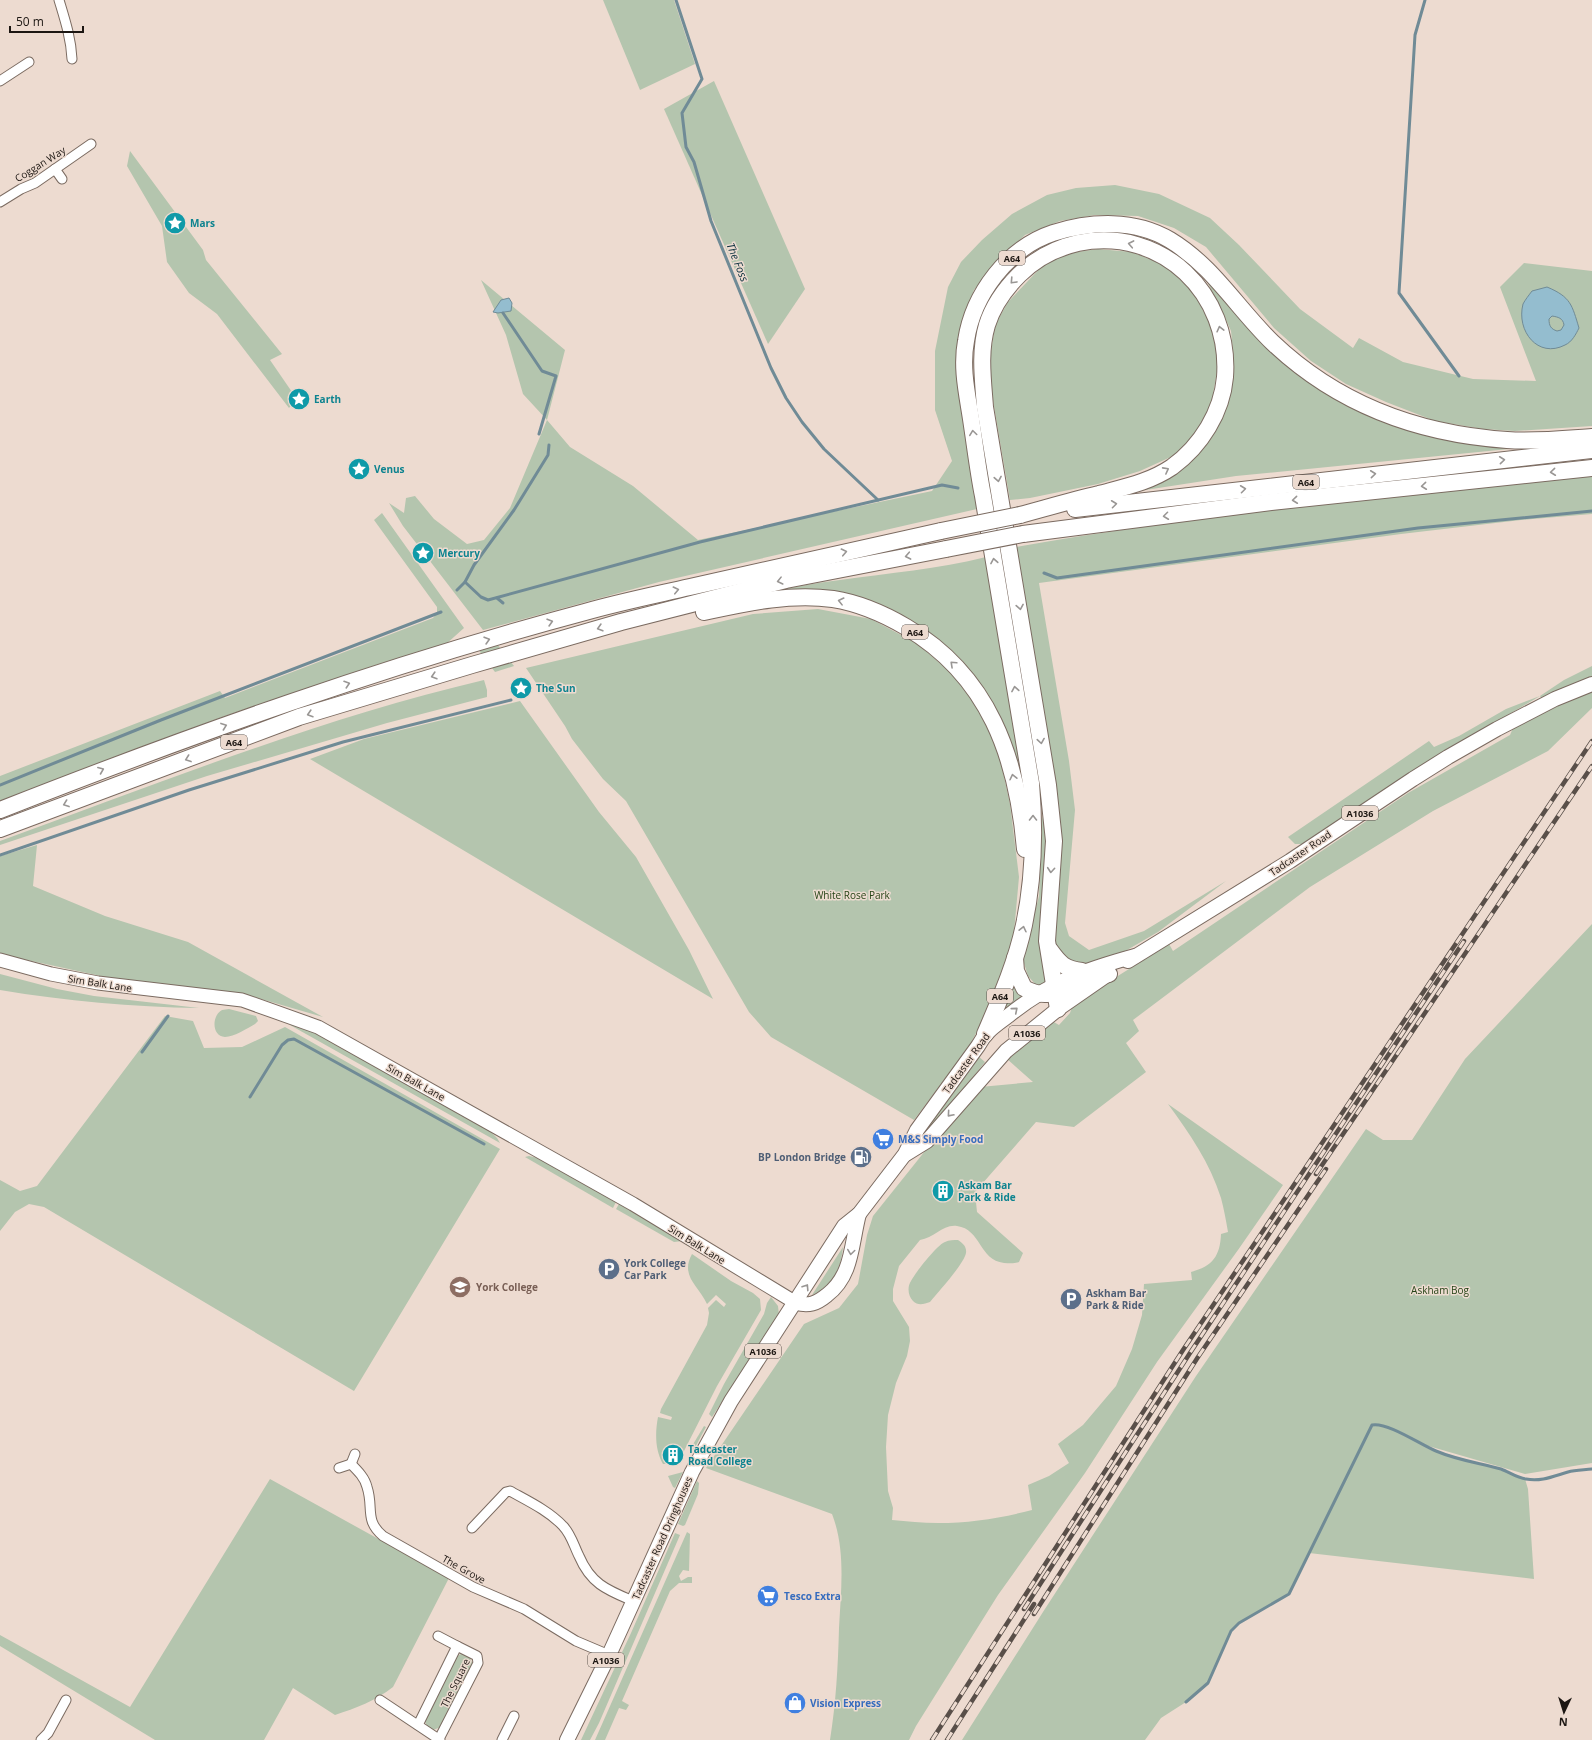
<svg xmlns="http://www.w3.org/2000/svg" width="1592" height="1740" font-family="'Open Sans',sans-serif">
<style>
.green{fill:#b4c5ae}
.water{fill:#94bdcf;stroke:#708b96;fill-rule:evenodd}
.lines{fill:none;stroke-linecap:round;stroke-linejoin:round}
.stream{stroke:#708b96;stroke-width:3}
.street-casing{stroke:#7b6b61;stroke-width:11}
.secondary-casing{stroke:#7b6b61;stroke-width:15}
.primary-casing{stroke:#7b6b61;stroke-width:16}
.highway-casing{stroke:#7b6b61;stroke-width:18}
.street{stroke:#fff;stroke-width:9}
.secondary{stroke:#fff;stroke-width:13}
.primary{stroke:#fff;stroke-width:14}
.highway{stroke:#fff;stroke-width:16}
.rail-casing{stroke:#594f49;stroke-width:4.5}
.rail{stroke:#eddbd0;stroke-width:3;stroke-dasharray:9;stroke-linecap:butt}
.highway-bridge-casing{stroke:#7b6b61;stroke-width:18;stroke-linecap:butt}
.highway-bridge{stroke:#fff;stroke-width:16}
.oneway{stroke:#999694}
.labels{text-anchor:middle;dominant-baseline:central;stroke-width:3;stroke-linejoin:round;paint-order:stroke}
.shield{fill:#eddbd0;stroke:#5b514b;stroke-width:1}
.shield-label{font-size:9px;font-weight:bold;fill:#1c1612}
.street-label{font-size:10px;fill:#1c1612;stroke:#eddbd0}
.culture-label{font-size:10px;font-weight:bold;fill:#0d838f;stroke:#eddbd0;text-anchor:start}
.park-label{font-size:10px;fill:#264417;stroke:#eddbd0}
.shop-label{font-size:10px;font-weight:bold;fill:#366cbe;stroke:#eddbd0;text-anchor:start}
.service-label{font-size:10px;font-weight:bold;fill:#4e5e75;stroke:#eddbd0;text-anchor:start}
.education-label{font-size:10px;font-weight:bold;fill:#785e54;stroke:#eddbd0;text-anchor:start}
.water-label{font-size:11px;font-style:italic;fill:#072e3c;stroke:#eddbd0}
</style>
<rect width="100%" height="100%" fill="#eddbd0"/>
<g class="green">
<path d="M603,0H674L695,64L640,90Z"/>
<path d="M714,81L805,289L768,344L664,109Z"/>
<path d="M130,151L203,250L206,260L282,354L270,360L292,392L294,402L289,408L217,314L189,293L167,262L162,226L127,166Z"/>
<path d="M1115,185L1159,194L1210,218L1239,245L1300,309L1353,348L1359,338L1403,362L1473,379L1536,381L1500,287L1524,263L1592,271V426L1515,431L1483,429L1435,421L1386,402L1346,384L1311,361L1274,328L1206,247L1174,228L1138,216L1095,215L1060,221L1025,235L995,263L974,290L962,324L977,509L659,582L483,630L403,526L389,503L404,513L406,498L415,496L434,519L467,544L484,540L510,508L547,420L523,394L506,335L481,280L565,350L547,420L570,447L633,486L698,540L932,491L952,461L935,410V351L948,287L961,262L982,240L1012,214L1047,195L1076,188Z"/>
<path d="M1098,249L1132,252L1164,265L1192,288L1211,316L1219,360L1211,406L1196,434L1173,456L1140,471L1098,484L1030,498L1010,500L990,383V359L995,325L1008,302L1045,263L1070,253Z"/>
<path d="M1205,278L1347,403L1519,448L1236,476L1139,491L1181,468L1231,389L1234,360L1231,331L1220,306Z"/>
<path d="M1592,476V514L1521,520L1401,534L1039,583L1069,761L1075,810L1065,923L1069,936L1089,950L1144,931L1226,881L1158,932L1115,957L1079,966L1060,955L1056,944L1055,922L1060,817L1016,547C1206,513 1400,497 1592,476Z"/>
<path d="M382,513L464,628L445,645L379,664L225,716L0,801V776L220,691L225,698L433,618L437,613V607L374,520Z"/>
<path d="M986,557L1022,764L1016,766L973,677L899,617L764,593C789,588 815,583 840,580C889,573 938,569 986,557Z"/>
<path d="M818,609L871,619L918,644L951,673L976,700L998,749L1010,804L1019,877L1013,943L995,996L969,1047L914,1120L771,1037L749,1012L626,801L603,779L572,739L565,726L526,668L753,614Z"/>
<path d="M490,635L514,666L495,672L472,641Z"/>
<path d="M1592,666V677L1542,699L1540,696L1433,759L1302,844H1295L1288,837L1429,741L1434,747L1459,736L1506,709L1540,696L1564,680Z"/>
<path d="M484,680L487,690V697L387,723L207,776L0,845V841C160,783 318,719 484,680Z"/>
<path d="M1592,691V708L1548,751L1433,811L1310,887L1133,1020L1139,1031L1126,1043L1146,1072L1074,1127L1036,1122L975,1192L977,1212L1023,1253L1019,1262C1013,1264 1009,1263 1004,1263C979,1260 981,1229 957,1226C943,1224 934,1238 920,1240L899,1266L893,1289V1301L909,1327L910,1341L907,1356L896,1383L888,1415L886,1447L888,1491L893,1508L892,1520C907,1521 922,1523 938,1523C970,1523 1001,1518 1032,1510L1028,1485L1049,1476L1069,1463L1058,1444L1083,1425L1116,1386L1132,1349L1142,1315L1144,1284L1192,1280L1191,1272C1213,1266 1220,1256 1221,1234L1228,1232C1226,1221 1224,1209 1221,1198C1210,1163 1190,1134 1168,1104L1283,1185L1238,1250L1157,1362L1085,1473L998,1595L916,1726L909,1740H830C836,1703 838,1666 839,1628C841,1590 846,1550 832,1514L706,1468L804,1324L839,1308L858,1284L867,1235L873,1216L937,1136L980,1087L1033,1082L1006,1058L1052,1021L1059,1025L1070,1013L1073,1004L1169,944L1173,951L1408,793L1510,735L1513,728L1556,705Z"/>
<path d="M520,701L599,812L636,857L689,950L713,999L310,759L364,739Z"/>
<path d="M1042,816L1045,827L1047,981L1042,985H1036L1028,976L1023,960L1039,896Z"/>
<path d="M37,845L33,886L105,916L188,942L323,1017L251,996L180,986L110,978L13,957L0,953V856Z"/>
<path d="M1592,924V1463L1525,1474L1425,1445L1435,1451L1501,1469L1525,1479L1528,1489L1534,1579L1309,1553L1289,1594L1239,1623L1231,1631L1208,1683L1186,1702L1161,1718L1145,1740H962L1043,1612L1196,1376L1366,1129L1383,1140H1412L1465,1059Z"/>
<path d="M0,974L57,989L94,996L199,1008C132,1007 66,1001 0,990Z"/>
<path d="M1015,981L1028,996L1001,1016Z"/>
<path d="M229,1009L256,1016L258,1021L255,1024C248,1028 234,1037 225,1037C211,1036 212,1015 222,1010Z"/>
<path d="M165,1016L193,1021L204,1048L242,1047L285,1027L500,1149L354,1391L44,1207L29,1204L15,1212L0,1231V1180L20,1191L37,1186Z"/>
<path d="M294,1024L321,1036L490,1131L497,1138L500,1143L290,1025Z"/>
<path d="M978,1056L985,1062L951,1105L922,1137L916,1141L962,1081Z"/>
<path d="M529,1156L538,1158L616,1202L613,1208L525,1157Z"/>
<path d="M619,1204L683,1241L674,1242L616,1209Z"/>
<path d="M958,1240C962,1243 967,1246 966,1253C964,1264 938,1292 930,1302C924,1304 918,1306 913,1301C908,1296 907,1287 911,1281C915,1273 938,1244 945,1242C949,1240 954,1240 958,1240Z"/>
<path d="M843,1247C841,1269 833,1286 812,1295Z"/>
<path d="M692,1254L731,1281L753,1293L760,1299L761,1310L717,1386L684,1451L680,1454L669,1448L666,1455L677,1462L676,1464H663C655,1450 655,1433 658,1417L671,1420L672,1417L660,1413L661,1409L707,1325L709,1313L708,1308L716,1300L724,1307L726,1304L716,1295L707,1304C698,1285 680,1276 692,1254Z"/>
<path d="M771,1297L778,1306L779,1315L712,1417L709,1414L724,1384L764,1314L767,1303Z"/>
<path d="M704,1426L706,1427L692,1453L689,1451Z"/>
<path d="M683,1472L675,1488L673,1487L668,1476Z"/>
<path d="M270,1479L449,1578L393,1687C375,1701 356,1708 335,1715L293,1688L264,1740H155L0,1646V1635L130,1707Z"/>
<path d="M697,1481L699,1483L698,1494L685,1525L683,1526L678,1524Z"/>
<path d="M687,1532L690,1534L689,1571L683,1570L679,1576L681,1581L688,1577H692V1583H679L670,1591L622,1701L629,1705L626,1710L619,1708L605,1740H595Z"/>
<path d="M675,1533L680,1535L599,1723L590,1740H581L631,1633Z"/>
<path d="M463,1653L469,1656L473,1665L441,1727L433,1730L427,1726L424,1719L455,1657Z"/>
</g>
<g class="water">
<path d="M1547,287C1571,297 1572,305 1579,328C1576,334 1572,342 1565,345C1538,359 1516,331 1523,304C1525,300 1529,295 1532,291ZM1552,316C1558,317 1563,318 1564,325L1561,330L1557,331C1551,329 1549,326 1549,319Z"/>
<path d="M509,298L512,303L511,311L498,313L493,312L501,300Z"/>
</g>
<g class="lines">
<g class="stream">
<path d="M676,0L702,79L682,113L686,147L694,162L711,221L771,368L786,398L802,422L824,449L878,500"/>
<path d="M1425,0L1415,35L1399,293L1459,376"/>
<path d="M503,313L542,371L556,376L539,434"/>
<path d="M1044,573L1057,578L1418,528L1592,511"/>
<path d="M465,582L481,597L488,600L700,542L942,485L958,488"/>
<path d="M457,590L465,582L474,565L514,510L548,455L549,445"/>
<path d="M497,598L503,603"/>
<path d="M0,785L161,720L441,612"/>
<path d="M0,855L189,790L343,742L511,700"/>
<path d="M142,1052L168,1016"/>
<path d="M250,1097L282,1045L288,1040L294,1039L484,1144"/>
<path d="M1186,1702L1208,1683L1231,1631L1239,1623L1289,1594L1372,1425C1388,1422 1421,1445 1436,1451C1457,1460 1479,1463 1501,1469C1509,1472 1517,1478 1526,1479C1541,1482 1554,1476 1568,1472C1575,1470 1584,1470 1592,1469"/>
</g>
<g class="street-casing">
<g id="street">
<path d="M59,0C65,20 71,38 72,59"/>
<path d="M0,81L29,62"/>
<path d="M55,169L62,179"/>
<path d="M0,202L21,189L35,183L91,144"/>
<path d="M351,1464L355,1454"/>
<path d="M339,1468L351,1464C358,1471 365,1478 367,1487C374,1508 364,1520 383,1536L473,1587L524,1609L576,1641L609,1655"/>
<path d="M472,1528L506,1492L510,1491C528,1501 549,1511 563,1526C571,1534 574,1546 579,1556C591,1584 607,1590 633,1601"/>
<path d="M438,1636L457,1646"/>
<path d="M380,1700L440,1740"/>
<path d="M418,1725L457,1646L477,1656L478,1663L439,1739"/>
<path d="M41,1740L48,1733L66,1700"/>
<path d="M502,1740L514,1716"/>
</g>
</g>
<g class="secondary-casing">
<path id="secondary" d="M0,960L51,974L98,983L242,1000L318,1027L633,1204L796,1303"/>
</g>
<g class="primary-casing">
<g id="primary">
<path d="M1128,961L1290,861L1413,779L1448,757L1497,729L1555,699L1592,684"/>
<path d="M906,1154L927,1141L1006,1051L1058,1009L1107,975"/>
<path d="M796,1303C809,1306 816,1304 827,1295C853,1275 851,1244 859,1214"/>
<path d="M567,1740L609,1655L692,1472L731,1401L844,1226L859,1214L905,1154L917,1130L978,1046C986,1031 995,1026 1008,1016C1050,982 1084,970 1135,956"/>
</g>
</g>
<g class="highway-casing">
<g id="highway">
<path d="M1075,509L1592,450"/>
<path d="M1020,515C1046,508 1073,500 1099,494C1125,487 1150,482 1172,467C1201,446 1222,412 1225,377C1231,294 1162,226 1078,243C1056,248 1035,259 1019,275C1005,289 993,306 987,325C979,352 983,380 985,407L1048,785L1054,841L1047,941L1058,1009"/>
<path d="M1023,534L1271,502L1592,468"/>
<path d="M704,612C746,603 789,593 833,599C858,603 884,614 906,627C989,676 1017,757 1025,849"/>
<path d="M0,810C191,735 386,665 585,612C620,602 655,595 690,587C774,568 858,549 941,531"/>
<path d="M0,829L299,717L472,665L621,622L786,580L946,549"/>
<path d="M1050,950C1060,964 1065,969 1082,971"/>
<path d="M1015,958L1016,971L1024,988C1049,1002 1062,989 1084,979C1092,976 1101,976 1109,974"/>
<path d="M985,1034C1000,999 1016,963 1024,925C1034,878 1035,831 1031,783C1015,688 999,592 983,496C978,471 975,445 971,419C967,393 961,367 966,341C973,294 1008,248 1053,233C1091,221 1135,219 1170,240C1213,266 1237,308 1272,342C1337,404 1418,434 1507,440C1535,442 1564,439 1592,437"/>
</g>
</g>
<use href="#street" class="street"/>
<use href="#secondary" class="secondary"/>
<use href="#primary" class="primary"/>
<use href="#highway" class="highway"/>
<g class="rail-casing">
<g id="rail">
<path d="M1316,1174L1592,766"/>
<path d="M1024,1609L1190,1353L1464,941"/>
<path d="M1034,1614L1198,1357L1326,1169"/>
<path d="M932,1740L1183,1350L1592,741"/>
<path d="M947,1740L1034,1604"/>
</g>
</g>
<use href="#rail" class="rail"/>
<g class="highway-bridge-casing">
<g id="highway-bridge">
<path d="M941,531L1020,515"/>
<path d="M946,549L1023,534"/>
</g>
</g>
<use href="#highway-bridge" class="highway-bridge"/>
</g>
<defs><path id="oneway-chevron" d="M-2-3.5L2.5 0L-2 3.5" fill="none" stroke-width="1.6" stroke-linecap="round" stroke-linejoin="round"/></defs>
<g class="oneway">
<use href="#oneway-chevron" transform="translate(1131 244) rotate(-169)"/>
<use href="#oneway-chevron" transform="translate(1013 281) rotate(133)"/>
<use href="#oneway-chevron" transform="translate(1220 329) rotate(-104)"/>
<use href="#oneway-chevron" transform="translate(973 433) rotate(-98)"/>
<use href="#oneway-chevron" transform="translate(1502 460) rotate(-6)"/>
<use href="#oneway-chevron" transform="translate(1166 470) rotate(-28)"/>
<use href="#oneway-chevron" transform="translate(1553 472) rotate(174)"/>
<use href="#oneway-chevron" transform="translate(1373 474) rotate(-6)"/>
<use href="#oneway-chevron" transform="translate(998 479) rotate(80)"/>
<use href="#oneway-chevron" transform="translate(1424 486) rotate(174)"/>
<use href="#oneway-chevron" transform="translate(1243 489) rotate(-7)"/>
<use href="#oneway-chevron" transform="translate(1295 500) rotate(174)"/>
<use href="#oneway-chevron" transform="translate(1114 504) rotate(-7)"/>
<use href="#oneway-chevron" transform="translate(1166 516) rotate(173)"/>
<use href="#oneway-chevron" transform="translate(844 552) rotate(-12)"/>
<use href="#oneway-chevron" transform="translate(908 556) rotate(169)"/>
<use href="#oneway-chevron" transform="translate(994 561) rotate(-100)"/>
<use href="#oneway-chevron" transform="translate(780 581) rotate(166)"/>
<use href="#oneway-chevron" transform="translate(676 590) rotate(-13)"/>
<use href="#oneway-chevron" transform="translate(841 601) rotate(-166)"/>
<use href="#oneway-chevron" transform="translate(1020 607) rotate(80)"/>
<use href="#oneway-chevron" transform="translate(550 622) rotate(-16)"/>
<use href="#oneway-chevron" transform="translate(600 628) rotate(164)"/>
<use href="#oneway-chevron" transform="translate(487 640) rotate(-16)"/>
<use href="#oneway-chevron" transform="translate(953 664) rotate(-137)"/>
<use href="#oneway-chevron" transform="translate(434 676) rotate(163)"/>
<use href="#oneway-chevron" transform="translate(347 684) rotate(-18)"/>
<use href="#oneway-chevron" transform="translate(1015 689) rotate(-100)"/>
<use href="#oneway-chevron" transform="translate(310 714) rotate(163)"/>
<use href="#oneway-chevron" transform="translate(224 726) rotate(-20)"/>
<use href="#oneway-chevron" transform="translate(1041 741) rotate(81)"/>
<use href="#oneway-chevron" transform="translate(188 759) rotate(160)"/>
<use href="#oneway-chevron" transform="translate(101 770) rotate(-22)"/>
<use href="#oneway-chevron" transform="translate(1013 777) rotate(-103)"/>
<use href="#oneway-chevron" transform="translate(66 804) rotate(160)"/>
<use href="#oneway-chevron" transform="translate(1033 818) rotate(-90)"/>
<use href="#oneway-chevron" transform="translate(1051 870) rotate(95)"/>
<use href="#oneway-chevron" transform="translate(1023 929) rotate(-77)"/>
<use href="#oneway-chevron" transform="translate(1015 1010) rotate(-40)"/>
<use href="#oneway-chevron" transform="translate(950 1114) rotate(131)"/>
<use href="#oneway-chevron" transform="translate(851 1252) rotate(98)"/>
<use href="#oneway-chevron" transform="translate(806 1287) rotate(-57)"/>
</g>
<defs>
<g id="sight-disc" transform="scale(1.15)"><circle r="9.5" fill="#0f9aa8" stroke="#eddbd0"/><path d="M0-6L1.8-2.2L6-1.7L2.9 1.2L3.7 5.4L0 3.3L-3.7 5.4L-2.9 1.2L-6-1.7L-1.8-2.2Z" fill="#fff"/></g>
<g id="supermarket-disc" transform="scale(1.15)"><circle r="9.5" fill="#3f7fe0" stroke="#eddbd0"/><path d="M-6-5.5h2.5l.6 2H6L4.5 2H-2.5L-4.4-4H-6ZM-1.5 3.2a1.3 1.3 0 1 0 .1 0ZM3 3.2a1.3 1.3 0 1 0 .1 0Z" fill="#fff"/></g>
<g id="fuel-disc" transform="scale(1.15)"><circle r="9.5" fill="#5c6f8a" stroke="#eddbd0"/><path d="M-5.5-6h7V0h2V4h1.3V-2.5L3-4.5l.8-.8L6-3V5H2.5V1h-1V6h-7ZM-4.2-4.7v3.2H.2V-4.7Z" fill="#fff"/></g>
<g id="building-disc" transform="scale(1.15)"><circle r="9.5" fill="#0f9aa8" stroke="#eddbd0"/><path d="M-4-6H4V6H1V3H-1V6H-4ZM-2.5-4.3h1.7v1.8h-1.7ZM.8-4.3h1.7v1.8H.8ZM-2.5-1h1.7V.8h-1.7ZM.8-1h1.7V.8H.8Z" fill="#fff"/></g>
<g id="parking-disc" transform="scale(1.15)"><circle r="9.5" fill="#5c6f8a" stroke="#eddbd0"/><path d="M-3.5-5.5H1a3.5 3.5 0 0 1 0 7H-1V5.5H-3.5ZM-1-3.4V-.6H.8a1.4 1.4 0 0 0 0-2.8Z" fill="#fff"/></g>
<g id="university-disc" transform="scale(1.15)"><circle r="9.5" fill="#8d6e63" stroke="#eddbd0"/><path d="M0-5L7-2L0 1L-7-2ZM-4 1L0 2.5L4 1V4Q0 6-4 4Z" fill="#fff"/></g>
<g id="shop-disc" transform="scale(1.15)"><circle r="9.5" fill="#3f7fe0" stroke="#eddbd0"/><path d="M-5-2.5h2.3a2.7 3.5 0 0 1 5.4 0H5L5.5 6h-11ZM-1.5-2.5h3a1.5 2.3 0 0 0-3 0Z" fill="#fff"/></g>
</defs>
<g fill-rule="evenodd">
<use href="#sight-disc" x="175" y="223"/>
<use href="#sight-disc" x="299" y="399"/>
<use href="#sight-disc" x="359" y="469"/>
<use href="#sight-disc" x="423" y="553"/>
<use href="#sight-disc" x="521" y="688"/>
<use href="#supermarket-disc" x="883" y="1139"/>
<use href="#fuel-disc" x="861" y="1157"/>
<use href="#building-disc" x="943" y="1191"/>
<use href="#parking-disc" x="609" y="1269"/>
<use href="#university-disc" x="460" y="1287"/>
<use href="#parking-disc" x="1071" y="1299"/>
<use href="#building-disc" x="673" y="1455"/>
<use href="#supermarket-disc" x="768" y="1596"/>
<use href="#shop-disc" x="795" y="1703"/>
</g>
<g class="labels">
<g class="shield">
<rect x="999" y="251" width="26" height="14" rx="3"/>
<rect x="1293" y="475" width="26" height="14" rx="3"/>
<rect x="902" y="625" width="26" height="14" rx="3"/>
<rect x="221" y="735" width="26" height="14" rx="3"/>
<rect x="1342" y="806" width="36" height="14" rx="3"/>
<rect x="987" y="989" width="26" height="14" rx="3"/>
<rect x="1009" y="1026" width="36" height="14" rx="3"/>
<rect x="745" y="1344" width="36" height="14" rx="3"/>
<rect x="588" y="1653" width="36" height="14" rx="3"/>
</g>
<g class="shield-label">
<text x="1012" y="258">A64</text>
<text x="1306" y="482">A64</text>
<text x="915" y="632">A64</text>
<text x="234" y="742">A64</text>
<text x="1360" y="813">A1036</text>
<text x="1000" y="996">A64</text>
<text x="1027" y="1033">A1036</text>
<text x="763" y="1351">A1036</text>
<text x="606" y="1660">A1036</text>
</g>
<g class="street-label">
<text transform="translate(40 164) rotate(-32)">Coggan Way</text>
<text transform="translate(1300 853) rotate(-34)">Tadcaster Road</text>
<text transform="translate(100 983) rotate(9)">Sim Balk Lane</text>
<text transform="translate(966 1063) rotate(-54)">Tadcaster Road</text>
<text transform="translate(416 1082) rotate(29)">Sim Balk Lane</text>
<text transform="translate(697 1244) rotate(32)">Sim Balk Lane</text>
<text transform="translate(662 1538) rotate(-66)">Tadcaster Road Dringhouses</text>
<text transform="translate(464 1569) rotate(29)">The Grove</text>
<text transform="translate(455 1683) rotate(-64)">The Square</text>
</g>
<g class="culture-label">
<text x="190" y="223">Mars</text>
<text x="314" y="399">Earth</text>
<text x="374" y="469">Venus</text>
<text x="438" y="553">Mercury</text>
<text x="536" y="688">The Sun</text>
<text x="958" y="1185">Askam Bar<tspan x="958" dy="12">Park &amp; Ride</tspan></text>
<text x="688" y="1449">Tadcaster<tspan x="688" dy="12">Road College</tspan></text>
</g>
<g class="park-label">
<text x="852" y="895">White Rose Park</text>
<text x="1440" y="1290">Askham Bog</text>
</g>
<g class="shop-label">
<text x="898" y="1139">M&amp;S Simply Food</text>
<text x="784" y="1596">Tesco Extra</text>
<text x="810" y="1703">Vision Express</text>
</g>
<g class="service-label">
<text x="846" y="1157" text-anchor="end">BP London Bridge</text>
<text x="624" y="1263">York College<tspan x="624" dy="12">Car Park</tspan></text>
<text x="1086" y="1293">Askham Bar<tspan x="1086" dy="12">Park &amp; Ride</tspan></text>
</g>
<g class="education-label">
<text x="476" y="1287">York College</text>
</g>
<g class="water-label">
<text transform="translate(738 262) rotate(68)">The Foss</text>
</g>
</g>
<g transform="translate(1564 1712) rotate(184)" stroke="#eddbd0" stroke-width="3" paint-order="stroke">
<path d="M0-3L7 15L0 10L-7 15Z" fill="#1c1612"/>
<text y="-6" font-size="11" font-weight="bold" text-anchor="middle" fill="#1c1612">N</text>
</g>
<path d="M10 26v6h73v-6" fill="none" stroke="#1c1612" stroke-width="2"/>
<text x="16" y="26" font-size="12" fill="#1c1612" stroke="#eddbd0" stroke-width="3" paint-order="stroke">50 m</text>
</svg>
